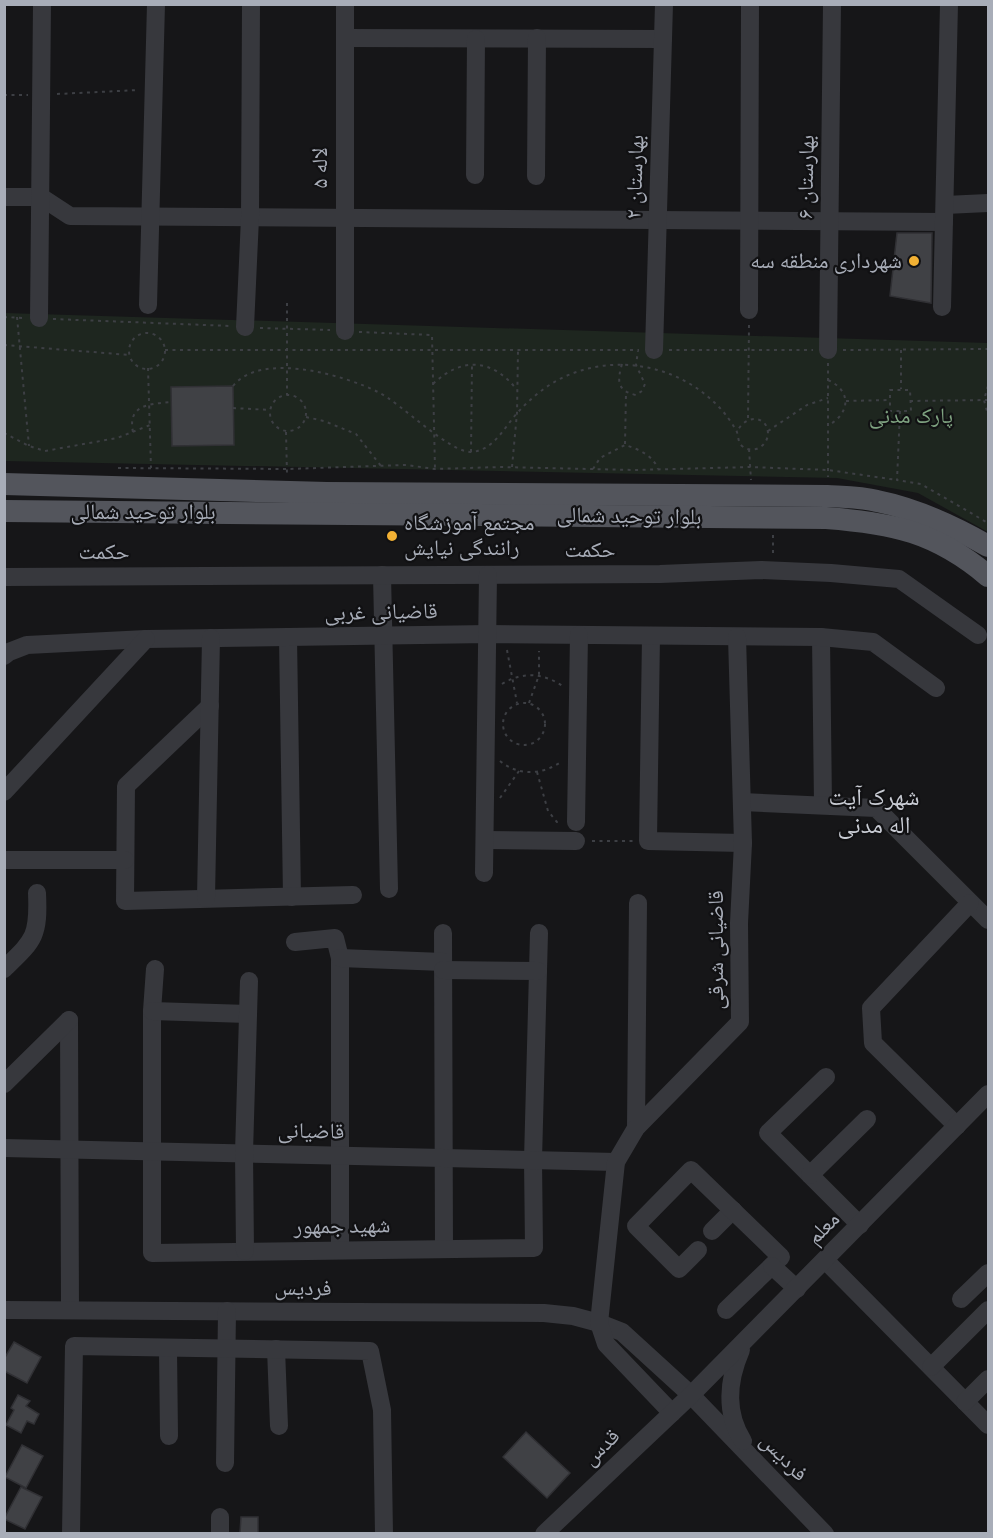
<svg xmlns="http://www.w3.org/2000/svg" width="993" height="1538" font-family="Karla,'Noto Naskh Arabic',sans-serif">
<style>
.green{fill:#1e261f}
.building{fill:#404145;stroke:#303034;stroke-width:1.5}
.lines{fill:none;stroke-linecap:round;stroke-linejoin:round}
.path{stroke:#3d3f44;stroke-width:2;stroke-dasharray:3 4.5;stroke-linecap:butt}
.minor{stroke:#37383d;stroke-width:18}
.major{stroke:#53555c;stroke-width:22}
.poi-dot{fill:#f2b134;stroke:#111113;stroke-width:2}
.labels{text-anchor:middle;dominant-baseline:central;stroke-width:4.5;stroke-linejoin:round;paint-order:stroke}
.street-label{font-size:22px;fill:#a8adb8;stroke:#111113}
.poi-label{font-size:22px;fill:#a8adb8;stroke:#111113;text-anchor:end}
.park-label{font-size:22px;fill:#7fa381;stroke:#111113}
.neighbourhood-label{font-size:24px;fill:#c9ccd4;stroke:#111113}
</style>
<rect width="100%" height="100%" fill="#161618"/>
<path class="green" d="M5,313L988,343V532L918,493L837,478L5,461Z"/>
<g class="building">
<path d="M897,233H932L931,303L890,296Z"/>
<path d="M233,386L234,445L172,446L171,387Z"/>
<path d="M14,1342L41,1357L27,1383L4,1371V1359Z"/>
<path d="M18,1395L30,1401L26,1406L39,1414L34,1424L27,1421L21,1433L6,1425L14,1410L11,1408Z"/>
<path d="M526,1432L570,1473L547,1498L503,1457Z"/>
<path d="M22,1445L43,1456L26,1488L5,1477Z"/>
<path d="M21,1487L42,1497L25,1529L4,1519Z"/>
<path d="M241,1517H258V1533H240Z"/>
</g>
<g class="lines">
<g class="path">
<path d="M57,94L139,90"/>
<path d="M4,95H28"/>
<path d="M287,303V395"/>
<path d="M4,317L24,318"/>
<path d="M17,317L29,446"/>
<path d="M53,319L231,326"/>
<path d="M260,328L330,330"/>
<path d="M359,332L432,335L435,469"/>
<circle cx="147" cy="351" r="18"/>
<path d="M4,345L130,355"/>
<path d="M165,350H639"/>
<path d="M669,350H813"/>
<path d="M843,350L988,349"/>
<path d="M901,350V389"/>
<path d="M828,363V477"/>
<path d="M622,364C617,381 617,391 636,395L642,391L645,384L636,365L638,351"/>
<path d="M148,368L151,468"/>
<path d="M828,380C852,391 850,413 829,425"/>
<path d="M433,384C462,356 493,359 517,390"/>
<path d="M233,386C261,351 344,375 378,392C401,403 450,454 473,452C496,448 504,427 519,411C532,397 548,384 566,376C621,352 687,367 726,415C729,419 733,425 736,430C739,435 737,441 742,446C753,455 768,446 768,433C767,415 745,414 737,432"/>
<path d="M988,386L984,400L988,415"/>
<path d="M890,390H910L911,411H890Z"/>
<circle cx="288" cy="413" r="18"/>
<path d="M846,401L890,400"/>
<path d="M910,401L988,400"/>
<path d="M233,408L270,410"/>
<path d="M900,411L897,480L921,484L988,523"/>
<path d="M306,417L324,421L356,434L381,466"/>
<path d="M748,418L749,325"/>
<path d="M768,431L807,405L828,398"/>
<path d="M133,432C127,404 151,404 171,402"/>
<path d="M286,432L287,474"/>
<path d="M4,433L29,446L45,451L117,438L150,425"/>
<path d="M625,444L626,393"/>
<path d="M749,449L751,480"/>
<path d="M471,452L472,365"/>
<path d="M512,467L517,413L518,350"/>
<path d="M118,468L287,469L406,465L435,469L500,467L635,470L750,467L828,470L897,480"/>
<path d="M593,469L600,458L625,445C638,449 653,455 658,469"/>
<path d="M773,535V556"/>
<path d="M507,650L517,703"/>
<path d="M502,684C523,671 544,673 564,687"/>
<path d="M529,703L539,675V651"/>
<circle cx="524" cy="724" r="21"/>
<path d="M500,761C518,776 542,775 561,762"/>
<path d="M537,772L548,811L557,822H560"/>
<path d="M500,798L519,771"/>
<path d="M592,841H634"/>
</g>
<g class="minor">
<path d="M345,38L663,39"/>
<path d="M475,175L476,39"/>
<path d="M536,176L537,38"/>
<path d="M4,197H41L70,216L944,222"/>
<path d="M945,205L988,203"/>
<path d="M148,305L156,4"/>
<path d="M942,307L949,4"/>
<path d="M749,310L750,4"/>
<path d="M39,318L42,4"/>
<path d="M245,327L250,218L251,4"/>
<path d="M345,331V4"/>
<path d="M654,350L664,4"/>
<path d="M828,350L832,4"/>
<path d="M382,575L389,889"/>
<path d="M4,577L660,574L761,570L831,573L899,579L978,635"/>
<path d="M651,636L648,841L743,843"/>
<path d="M288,637L292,897"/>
<path d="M821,637L823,805"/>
<path d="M4,656L9,652L27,645L146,639L488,634L821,637L873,642L936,688"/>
<path d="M210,706L126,786L125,901L353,895"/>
<path d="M4,792L146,639"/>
<path d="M742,802L876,808L988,920"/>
<path d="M576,822L579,635"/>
<path d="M485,840L576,841"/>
<path d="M4,860H125"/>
<path d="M484,873L488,575"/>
<path d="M206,898L211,638"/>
<path d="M443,933L444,1249"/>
<path d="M295,942L335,938L340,958V1250"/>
<path d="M340,958L443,962"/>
<path d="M4,969C34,940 39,937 37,893"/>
<path d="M155,969L152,1011V1253L534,1248L533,1160L539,933"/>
<path d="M443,970L538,971"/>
<path d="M152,1011L248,1014"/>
<path d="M69,1020L70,1310"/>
<path d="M826,1077L768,1133L860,1225"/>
<path d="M4,1084L69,1020"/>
<path d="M957,1126L873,1043L871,1008L970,903"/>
<path d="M636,1128L638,903"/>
<path d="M4,1148L616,1162"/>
<path d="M810,1175L867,1119"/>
<path d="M712,1231L733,1210"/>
<path d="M698,1250L679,1269L636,1226L691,1170L781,1257L726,1310"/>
<path d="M245,1251L244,1153L249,981"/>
<path d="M825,1260L988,1425"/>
<path d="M772,1266L797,1289"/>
<path d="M961,1299L988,1273"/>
<path d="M4,1310L544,1313L573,1316L599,1323L622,1332L691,1395L825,1534"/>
<path d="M168,1349L169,1436"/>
<path d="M276,1349L279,1426"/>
<path d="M741,1350C728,1380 725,1413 743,1441"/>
<path d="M931,1367L988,1310"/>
<path d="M965,1402L988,1379"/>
<path d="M672,1413L606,1344L599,1323L616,1162L636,1128L740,1022L739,923L743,843L737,637"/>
<path d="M225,1463L227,1311"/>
<path d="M71,1534L74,1346L370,1351L382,1410L384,1534"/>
<path d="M220,1534V1517"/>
<path d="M544,1534L691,1395L988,1094"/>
</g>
<g class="major">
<path d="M4,484L327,493L827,496C843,497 861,497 877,501C917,509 953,526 988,546"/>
<path d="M4,511L826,518C893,523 936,532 988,576"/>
</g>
</g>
<g class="poi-dot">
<circle cx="914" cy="261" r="6"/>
<circle cx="392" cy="536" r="6"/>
</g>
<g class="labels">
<g class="street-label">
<text transform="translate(320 168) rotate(-90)">لاله ۵</text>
<text transform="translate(635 177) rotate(-88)">بهارستان ۲</text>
<text transform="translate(806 177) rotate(-89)">بهارستان ۶</text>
<text x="143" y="512">بلوار توحید شمالی</text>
<text transform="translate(629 516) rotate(1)">بلوار توحید شمالی</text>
<text x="590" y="550">حکمت</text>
<text x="104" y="552">حکمت</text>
<text transform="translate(381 612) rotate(-1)">قاضیانی غربی</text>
<text transform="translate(716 950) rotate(-90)">قاضیانی شرقی</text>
<text transform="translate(311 1131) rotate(1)">قاضیانی</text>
<text transform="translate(342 1226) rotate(-1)">شهید جمهور</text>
<text transform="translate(823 1228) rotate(-45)">معلم</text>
<text transform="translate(303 1288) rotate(1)">فردیس</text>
<text transform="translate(601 1447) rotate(-43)">قدس</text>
<text transform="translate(784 1457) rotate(46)">فردیس</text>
</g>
<g class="poi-label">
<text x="902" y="261">شهرداری منطقه سه</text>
<text x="404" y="523" text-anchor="start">مجتمع آموزشگاه<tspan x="404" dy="25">رانندگی نیایش</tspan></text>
</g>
<g class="park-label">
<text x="911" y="416">پارک مدنی</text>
</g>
<g class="neighbourhood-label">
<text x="874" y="797">شهرک آیت<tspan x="874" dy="28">اله مدنی</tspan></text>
</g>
</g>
<rect width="993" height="1538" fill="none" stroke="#a8adb8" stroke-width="12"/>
</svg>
